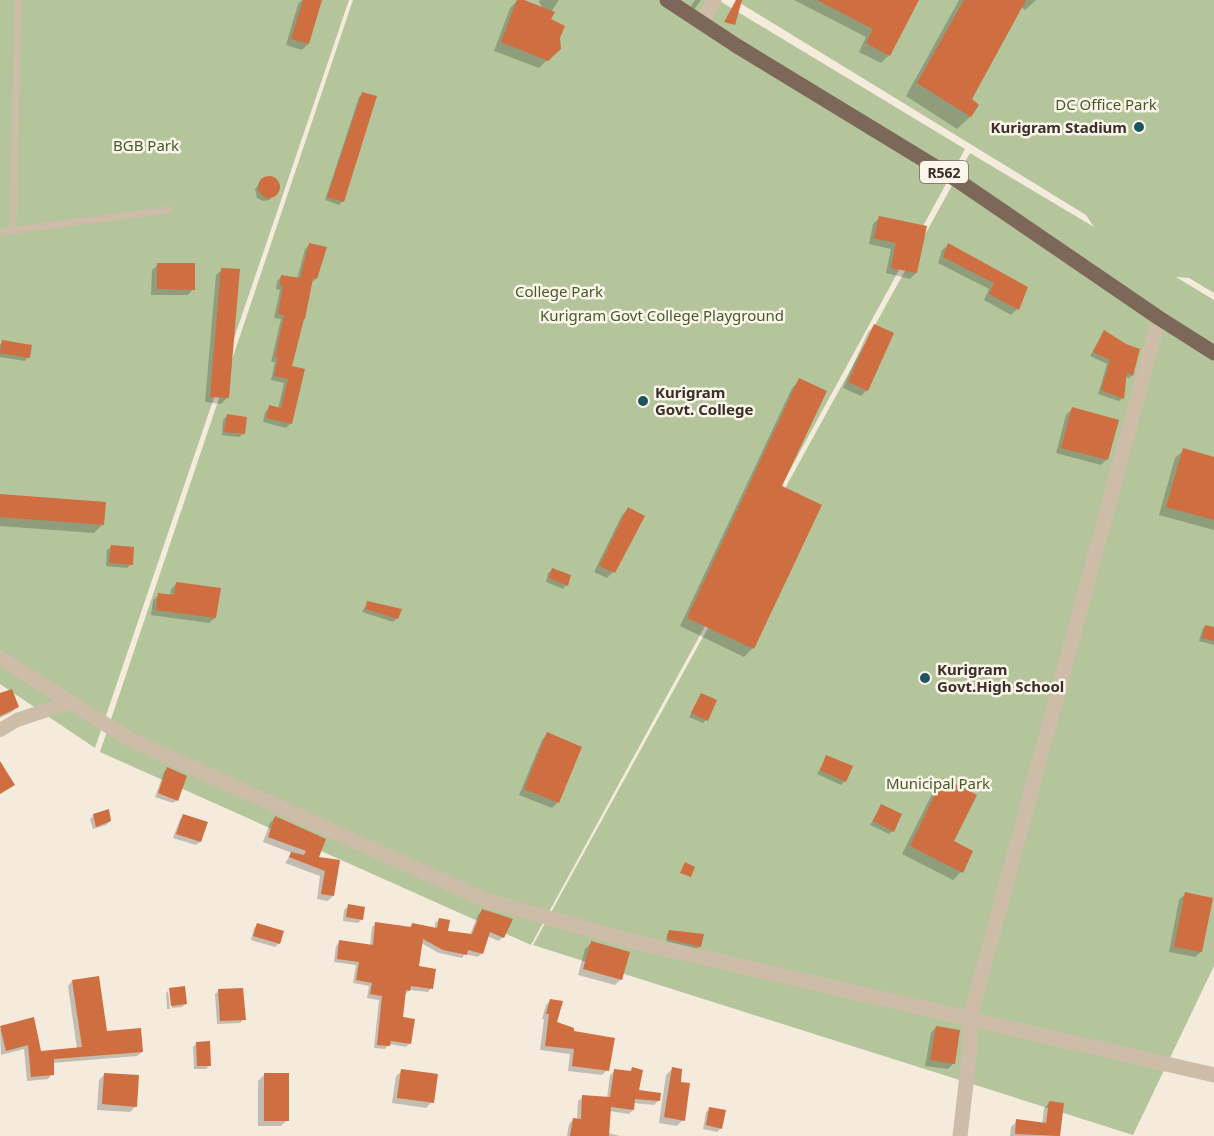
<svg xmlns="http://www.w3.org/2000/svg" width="1214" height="1136" font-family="'Noto Sans',sans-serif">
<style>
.green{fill:#b4c59c}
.shadow{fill:#0003}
.building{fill:#ce6e41}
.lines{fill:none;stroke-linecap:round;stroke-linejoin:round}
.service{stroke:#cdbca8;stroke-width:7}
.minor{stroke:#cdbca8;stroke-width:14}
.tertiary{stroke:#cdbca8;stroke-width:15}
.primary{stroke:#7d6759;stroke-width:15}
.poi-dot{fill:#1b555e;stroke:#fbf5ea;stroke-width:2}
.labels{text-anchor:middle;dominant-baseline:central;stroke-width:5;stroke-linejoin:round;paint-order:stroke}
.shield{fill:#fbf5ea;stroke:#746a63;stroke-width:1.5}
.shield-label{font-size:14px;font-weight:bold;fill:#3a2f29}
.park-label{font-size:15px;fill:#455a2a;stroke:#fbf5ea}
.poi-label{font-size:15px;font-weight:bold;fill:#3a2f29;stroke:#fbf5ea;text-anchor:start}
</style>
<rect width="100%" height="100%" fill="#f4ebdd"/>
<g class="green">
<path d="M0,0H349L95,748L0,684Z"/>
<path d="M353,0H718L965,149L531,945L100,752Z"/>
<path d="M735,0H1214V293L1189,278L1176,277L1214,300V966L1133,1135L533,945L970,153L1094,227L1086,215Z"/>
</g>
<g class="shadow">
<path d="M302,0L319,2L308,44L302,50L286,45L298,4Z"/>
<path d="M518,0L544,10L539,2L540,0H559L551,12L549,20L558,38L559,48L539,68L494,51L510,8Z"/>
<path d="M695,0H701L693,11L689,9Z"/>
<path d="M794,0H917L889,55L881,63L859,52L866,37Z"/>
<path d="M959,0H1036L1025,10L1021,7L970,100L977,105L970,117L957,129L906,96Z"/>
<path d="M363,93L343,201L339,205L325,200L359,97Z"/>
<path d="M269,178L277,182L278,191L269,200L263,201L257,198L255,189L263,179Z"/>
<path d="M879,218L916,273L910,279L886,273L891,249L869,244L873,224Z"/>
<path d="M310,245L316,278L311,284L291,367V423L286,428L263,422L265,412L270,407L278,409L284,383L271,380L275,362H271L281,319L274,318L280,290L276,289L277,281L282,276L297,279L305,249Z"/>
<path d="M948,245L1026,288L1017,309L1011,315L984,300L989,289L938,263L942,250Z"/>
<path d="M158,265L193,289L188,295H151L152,270Z"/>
<path d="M222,270L227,398L221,404L205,402L216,275Z"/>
<path d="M874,326L867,390L861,396L843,388L868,332Z"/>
<path d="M1104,331L1132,375L1129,378L1125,376L1123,398L1119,401L1098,394L1107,364L1090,356Z"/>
<path d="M3,342L28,357L25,361L0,357V345Z"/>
<path d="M800,380L780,487L820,506L752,649L744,657L680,626L792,388Z"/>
<path d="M1072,409L1107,459L1101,465L1056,453L1066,415Z"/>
<path d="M227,416L243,434L239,437L222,435L223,420Z"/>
<path d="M1184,450L1214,458V530L1159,515L1175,458Z"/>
<path d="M0,495L102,525L94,533L0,526Z"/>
<path d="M628,509L613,572L607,578L594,572L622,515Z"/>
<path d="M111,547L131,564L127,568L106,566L107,550Z"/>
<path d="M552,570L566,585L563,589L546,582L548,573Z"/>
<path d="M176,584L215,618L209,623L151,615L153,600L159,595L170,596L171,589Z"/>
<path d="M368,602L397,618L393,622L362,612Z"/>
<path d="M1205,626L1214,628V645L1199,641L1202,630Z"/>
<path d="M702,694L706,720L703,723L689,717Z"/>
<path d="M0,701L17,707L12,712L0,718Z"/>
<path d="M547,734L558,802L552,808L519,795L542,740Z"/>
<path d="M827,757L845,781L841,785L817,774Z"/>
<path d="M167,769L177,800L173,803L155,797L164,772Z"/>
<path d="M944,780L952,842L961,872L953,880L902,854L935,788Z"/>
<path d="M881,806L893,831L889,834L870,825Z"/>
<path d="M94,815L110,821L106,825L93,829L90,819Z"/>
<path d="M183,816L200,842L196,845L173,838L180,819Z"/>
<path d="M275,818L317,858L338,861L333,896L328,901L317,899L320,876L285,863L292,853L263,842L270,823Z"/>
<path d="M1185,894L1201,952L1195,957L1169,952L1179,900Z"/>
<path d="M348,906L362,919L358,923L343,921L344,910Z"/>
<path d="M482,911L510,920L503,937L499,941L487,936L482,953L478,957L465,954L462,958L439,953L421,943L418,968L431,988L428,992L410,990L405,994L402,1018L410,1043L406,1047L389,1044L385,1049L374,1048L379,1000L367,998L369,986L353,983L356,965L334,962L336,946L340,942L370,946L372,927L376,924L409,928L412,925L435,929V923L439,920L446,932L470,935L478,915Z"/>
<path d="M258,924L279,943L275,947L251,940L254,928Z"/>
<path d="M670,931L700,946L697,949L666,942L667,934Z"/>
<path d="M591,943L621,979L615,985L578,975L585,949Z"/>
<path d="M72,981L106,1033L142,1052L137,1056L52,1063V1074L48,1079L27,1081L24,1049L1,1055L0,1029L33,1019L39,1053L77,1049L68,986Z"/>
<path d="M170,989L185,1004L182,1007L172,1008Z"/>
<path d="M168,991L170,1009H167L166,993Z"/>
<path d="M219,991L244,1019L240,1023L217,1024L215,994Z"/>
<path d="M551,1000L555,1023L572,1032L607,1070L602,1075L568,1071L570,1054L540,1050L544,1019H542L546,1005Z"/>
<path d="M936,1027L954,1063L948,1069L925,1066L931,1033Z"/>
<path d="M196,1044L210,1065L206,1069H194L193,1047Z"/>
<path d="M632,1069L637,1091L658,1101L654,1105L633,1103V1110L629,1114L609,1111L608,1133L620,1136H567L569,1124L573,1120H577L578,1101L583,1097L607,1098L610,1075L615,1071L629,1072Z"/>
<path d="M672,1069L680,1083L683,1120L677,1126L659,1123L666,1075Z"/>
<path d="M402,1071L432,1102L426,1108L392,1103L396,1076Z"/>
<path d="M105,1074L136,1106L130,1112L97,1110L99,1080Z"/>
<path d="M264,1075L287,1120L281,1126H258V1081Z"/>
<path d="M1050,1102L1062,1104L1058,1136H1010L1011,1127L1017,1121L1042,1124L1044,1108Z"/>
<path d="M710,1109L721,1128L717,1132L703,1129L706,1112Z"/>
</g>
<g class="building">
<path d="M303,0H322L309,44L291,39Z"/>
<path d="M517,0H524L555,12L551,19L565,26L560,38L561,49L548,61L501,42Z"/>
<path d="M736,0H742L735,25L724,22Z"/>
<path d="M817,0H919L890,56L866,43L873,29Z"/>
<path d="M964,0H1026L972,99L979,105L971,117L917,83Z"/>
<path d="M362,92L377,96L344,202L327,197Z"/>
<circle cx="269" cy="187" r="11"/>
<path d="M879,216L927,226L917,273L891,268L896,243L874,238Z"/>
<path d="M309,243L327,247L317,279L313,278L305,319H304L292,366L305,369L292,424L266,418L269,405L281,408L288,379L274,376L278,358L275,357L284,315L278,314L283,286L280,285L281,275L300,278Z"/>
<path d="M948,243L1028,287L1019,310L989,294L994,283L943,257Z"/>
<path d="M157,263H195V290L157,289Z"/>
<path d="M221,268L240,269L229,398L210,397Z"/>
<path d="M874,324L894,333L868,391L848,382Z"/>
<path d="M1104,330L1126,344L1140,349L1133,376L1127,372L1124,399L1101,390L1110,360L1093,352Z"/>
<path d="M2,340L32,345L30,358L0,353Z"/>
<path d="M799,378L827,391L782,486L822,505L754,649L687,618Z"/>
<path d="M1072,407L1119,420L1108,460L1061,448Z"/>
<path d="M227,414L247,417L245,434L224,432Z"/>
<path d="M1183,448L1214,457V520L1166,507Z"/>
<path d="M0,494L106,502L104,525L0,517Z"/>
<path d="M628,507L645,516L615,573L599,566Z"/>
<path d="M111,545L134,547L133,565L109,563Z"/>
<path d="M552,568L571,575L568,586L549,578Z"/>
<path d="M176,582L221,588L216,618L156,610L158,593L174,595Z"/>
<path d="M367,601L402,609L398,619L365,609Z"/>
<path d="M1205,625L1214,627V641L1202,638Z"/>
<path d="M12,689L19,707L0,716V693Z"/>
<path d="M701,693L717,700L708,721L691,713Z"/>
<path d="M547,732L582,747L559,803L524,789Z"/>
<path d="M826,755L853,766L846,782L820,770Z"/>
<path d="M0,761L15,785L0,794Z"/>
<path d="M167,767L187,776L178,801L158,793Z"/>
<path d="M943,778L977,795L954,841L973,851L963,873L910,846Z"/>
<path d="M881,804L902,814L894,832L873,821Z"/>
<path d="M109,809L111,821L96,827L93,814Z"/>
<path d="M183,814L208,822L201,842L176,834Z"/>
<path d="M275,816L326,839L319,857L340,860L334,896L321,894L325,871L289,857L291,852L304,855L306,851L268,837Z"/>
<path d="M685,862L695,867L691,877L680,873Z"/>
<path d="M1185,892L1213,898L1202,952L1174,947Z"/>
<path d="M348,904L365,907L363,920L346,917Z"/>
<path d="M482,909L513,919L504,938L490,932L483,954L468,950L467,955L443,950L423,939L419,966L436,969L433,989L411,986L410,991L406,990L403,1017L415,1019L411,1044L391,1041L390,1046L377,1045L382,996L370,994L372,983L356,980L359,962L337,959L339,940L373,945L375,922L411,927L412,923L437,928L439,918L450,920L448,931L472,934Z"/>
<path d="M257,923L284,931L280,944L253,936Z"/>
<path d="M669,930L704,934L701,947L667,939Z"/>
<path d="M591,941L630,952L622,980L583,969Z"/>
<path d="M99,976L107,1031L141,1028L143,1052L54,1059V1075L31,1077L28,1045L6,1051L0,1026L34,1017L41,1051L82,1047L72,980Z"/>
<path d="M185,986L187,1004L171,1006L169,988Z"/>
<path d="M243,988L246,1020L220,1021L218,989Z"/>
<path d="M550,999L563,1001L557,1022L574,1028V1031L615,1038L609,1071L572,1066L574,1049L545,1046L549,1014H546Z"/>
<path d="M936,1026L960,1030L955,1064L930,1060Z"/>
<path d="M210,1041L211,1066H197L196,1042Z"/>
<path d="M632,1067L643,1070L639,1090L661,1093L660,1101L635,1099L634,1110L611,1107L609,1136H570L573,1118L581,1119L582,1095L610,1097L614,1069L631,1071Z"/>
<path d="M672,1067L682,1069L681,1082L690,1083L685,1121L664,1117Z"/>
<path d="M401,1069L438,1074L434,1103L397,1098Z"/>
<path d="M104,1073L139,1075L137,1107L102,1104Z"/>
<rect x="264" y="1073" width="25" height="48"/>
<path d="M1049,1101L1064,1103L1060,1136L1015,1134L1016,1119L1046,1123Z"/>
<path d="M709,1107L726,1110L722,1129L706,1125Z"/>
</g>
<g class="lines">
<g class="service">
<path d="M13,230L18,0"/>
<path d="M0,232L169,210"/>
</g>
<path class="minor" d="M0,730L17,720L71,702"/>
<g class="tertiary">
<path d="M702,22L714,0"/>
<path d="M0,658L129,739L485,900L627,940L1214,1075"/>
<path d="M960,1136L970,1049V1018L1159,318"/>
</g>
<path class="primary" d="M667,0L737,46L957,180L1159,318L1214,353"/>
</g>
<g class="poi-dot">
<circle cx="1139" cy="127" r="6"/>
<circle cx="643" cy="401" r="6"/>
<circle cx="925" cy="678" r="6"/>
</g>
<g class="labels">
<rect class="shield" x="920" y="161" width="48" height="22" rx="4.5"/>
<g class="shield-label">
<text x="944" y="172">R562</text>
</g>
<g class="park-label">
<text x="1106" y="104">DC Office Park</text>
<text x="146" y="145">BGB Park</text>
<text x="559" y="291">College Park</text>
<text x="662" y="315">Kurigram Govt College Playground</text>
<text x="938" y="783">Municipal Park</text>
</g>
<g class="poi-label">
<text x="1127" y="127" text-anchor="end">Kurigram Stadium</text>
<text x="655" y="392">Kurigram<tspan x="655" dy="17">Govt. College</tspan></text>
<text x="937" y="669">Kurigram<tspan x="937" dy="17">Govt.High School</tspan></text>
</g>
</g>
</svg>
